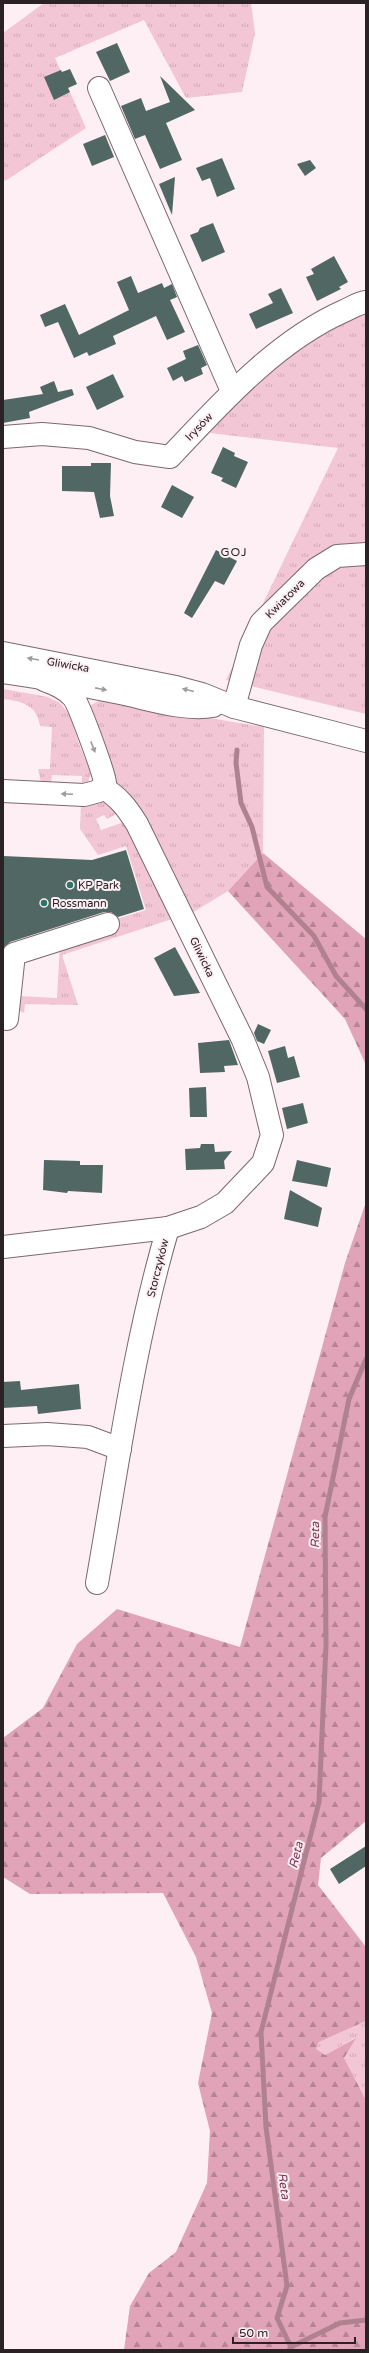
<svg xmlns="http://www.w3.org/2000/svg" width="369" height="2353" font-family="'Varela Round',sans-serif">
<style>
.grass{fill:url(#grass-tufts)}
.forest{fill:url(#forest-firs)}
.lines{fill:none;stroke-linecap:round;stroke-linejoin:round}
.stream{stroke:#b08290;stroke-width:5}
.building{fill:#516763}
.minor-casing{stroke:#7c686e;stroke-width:24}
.major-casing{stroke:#7c686e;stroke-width:24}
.minor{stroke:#fff;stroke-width:22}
.major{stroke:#fff;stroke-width:22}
.oneway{fill:#9f9c9c}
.poi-dot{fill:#2d746b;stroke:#fdeff3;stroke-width:1.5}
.labels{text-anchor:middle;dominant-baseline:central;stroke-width:4;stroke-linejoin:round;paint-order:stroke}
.street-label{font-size:11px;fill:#2a2224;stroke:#fdeff3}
.poi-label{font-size:11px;fill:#2a2224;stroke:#fdeff3;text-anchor:start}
.neighbourhood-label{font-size:12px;letter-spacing:1px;fill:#2a2224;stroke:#fdeff3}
.water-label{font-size:12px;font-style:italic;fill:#7f3553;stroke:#fdeff3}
</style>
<defs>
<pattern id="grass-tufts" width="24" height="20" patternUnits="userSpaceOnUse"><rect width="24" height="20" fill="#f2c6d4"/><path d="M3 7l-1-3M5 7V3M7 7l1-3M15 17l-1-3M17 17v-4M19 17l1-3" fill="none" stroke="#d0aab6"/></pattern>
<pattern id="forest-firs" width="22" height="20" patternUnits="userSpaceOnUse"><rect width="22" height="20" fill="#e0a3b7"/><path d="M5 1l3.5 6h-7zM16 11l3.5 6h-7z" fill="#b68495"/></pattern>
</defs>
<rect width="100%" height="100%" fill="#fdeff3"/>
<g class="grass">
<path d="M44,3H251L255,33L242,92L186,98L144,20L55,58L86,128L5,181L3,178V33Z"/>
<path d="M366,312V714L226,680L338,448L210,433L230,405L282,357L348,313Z"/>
<path d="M3,689L48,697L60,703L70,715L79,744L91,773L88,782L82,784V776L52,775L51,782H41L38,769H50L52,727L40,726C37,705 22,701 3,699Z"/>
<path d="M101,700L264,727L263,853L228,891L187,916L115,788L87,707Z"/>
<path d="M109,796L119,809L116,814L107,819L104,815L96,819L101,830L124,822L172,919L62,955L78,1005L25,1004L24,1013L18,1010L20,996L57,998L60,943L110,921L146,910L126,846L98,855L80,829L81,802Z"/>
<path d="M366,2021V2100L344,2058L355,2038L325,2055L315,2050L319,2042Z"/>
</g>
<g class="forest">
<path d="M263,853L366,939V1065L345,1019L228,891Z"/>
<path d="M366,1202V1821L321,1858L318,1885L366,1947V2021L319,2042L316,2049L325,2055L356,2038L344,2058L366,2100V2350H124L130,2306L149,2273L176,2252L207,2183L210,2131L198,2083L212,2013L196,1957L163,1893L30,1894L3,1877V1738L43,1708L77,1644L117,1609L240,1647L345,1263Z"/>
</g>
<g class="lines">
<g class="stream">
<path d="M237,750L236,763L241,803L252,827L267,887L314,936L336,976L366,1009"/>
<path d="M291,2347L277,2318L287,2286L266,2127L261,2032L319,1802L326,1645L325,1517L349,1399L366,1359"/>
<path d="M289,2350L291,2347L340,2323L366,2320"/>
</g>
</g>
<g class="building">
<path d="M117,43L130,72L110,81L96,52Z"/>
<path d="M70,69L77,84L68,88L70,92L54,100L44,77L61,70L62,72Z"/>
<path d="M160,76L195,110L166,123L182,160L160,169L145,135L135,139L121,106L141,98L146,111L170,102Z"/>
<path d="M105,135L114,157L92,166L83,144Z"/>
<path d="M222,158L235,189L217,197L210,178L202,181L196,168Z"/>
<path d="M310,160L316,168L305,176L297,164Z"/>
<path d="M175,177L172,215L159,184Z"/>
<path d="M213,223L225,252L202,262L190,235L198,232L200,228Z"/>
<path d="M334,256L348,282L339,287L341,289L317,301L306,277L314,274L311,269Z"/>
<path d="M131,276L138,293L162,283L164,288L172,284L177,297L170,300L185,332L167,340L156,316L113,336L116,344L89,356L87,352L74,358L58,322L45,327L40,315L65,304L79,335L129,310L117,282Z"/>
<path d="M281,288L293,313L256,329L249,314L273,303L268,294Z"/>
<path d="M198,345L207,365L201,368L203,374L185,382L182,376L173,381L167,368L186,359L183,351Z"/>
<path d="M113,374L124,397L97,410L86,387Z"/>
<path d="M54,381L58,392L72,389L74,395L29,412L30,418L3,423V400L43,394L40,387Z"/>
<path d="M223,447L235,453L234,456L248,462L236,488L221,481L223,478L211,473Z"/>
<path d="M91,463H111L110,496L114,516L100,518L94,492L62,491V466H91Z"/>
<path d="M172,485L194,497L182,518L161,507Z"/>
<path d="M216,550L237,561L224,585L215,581L192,618L184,613Z"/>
<path d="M126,850L144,909L118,917L111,912H104L10,942L3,949V856L92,860Z"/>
<path d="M175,947L200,993L174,996L154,958Z"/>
<path d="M258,1024L271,1030L264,1044L257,1041L254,1033Z"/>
<path d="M229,1040L238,1065L224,1066L225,1072L200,1073L198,1043Z"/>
<path d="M285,1046L288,1058L294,1056L300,1077L277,1083L268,1051Z"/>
<path d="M206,1087L207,1117H190L189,1088Z"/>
<path d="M303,1103L308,1123L287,1129L282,1108Z"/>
<path d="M201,1144H214L215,1152L232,1151L224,1161L225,1169L186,1170L185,1149L200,1148Z"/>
<path d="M44,1160L80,1161V1165H103L102,1193L68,1191L67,1193L43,1190Z"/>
<path d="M297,1160L331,1168L327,1187L292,1181Z"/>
<path d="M290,1190L322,1208L318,1227L284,1219Z"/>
<path d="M20,1381L21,1390L79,1384L81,1409L38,1414L37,1406L3,1408V1382Z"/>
<path d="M366,1846V1866L339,1884L330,1869Z"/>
</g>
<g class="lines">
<g class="minor-casing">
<g id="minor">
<path d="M99,88L232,391"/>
<path d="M3,437L42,434L89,438L135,452L170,457C220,404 276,341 344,311C351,308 358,303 366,302"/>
<path d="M234,707L251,645L261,623L316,569L337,556L366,554"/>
<path d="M3,791L84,795L99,791L105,783C104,773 79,704 73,697C65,688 55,684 44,680"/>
<path d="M7,1019L14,954L108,924"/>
<path d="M3,1247L168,1228L201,1217L225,1203L263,1163L272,1135L258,1077L243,1040L137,824C127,808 119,797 102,787"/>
<path d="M3,1436L47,1434L88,1437L120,1449"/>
<path d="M97,1583C118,1464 134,1343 168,1228"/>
</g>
</g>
<g class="major-casing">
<g id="major">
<path d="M3,653L176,687L202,694L234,707L366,741"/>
<path d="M3,672C42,677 81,685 120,693C149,699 184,711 213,706"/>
</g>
</g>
<use href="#minor" class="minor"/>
<use href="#major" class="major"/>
</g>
<defs><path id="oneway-solid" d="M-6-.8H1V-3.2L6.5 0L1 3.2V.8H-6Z"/></defs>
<g class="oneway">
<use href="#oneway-solid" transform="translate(33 659) rotate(-170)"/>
<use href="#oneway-solid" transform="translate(101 689) rotate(11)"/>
<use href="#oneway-solid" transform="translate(188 690) rotate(-166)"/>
<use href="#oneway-solid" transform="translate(93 747) rotate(69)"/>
<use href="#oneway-solid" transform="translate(67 794) rotate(-177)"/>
</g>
<g class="poi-dot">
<circle cx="70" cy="885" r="4"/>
<circle cx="44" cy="903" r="4"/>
</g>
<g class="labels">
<g class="street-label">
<text transform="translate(199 427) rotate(-46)">Irysów</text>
<text transform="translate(285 599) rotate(-45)">Kwiatowa</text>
<text transform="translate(68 665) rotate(10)">Gliwicka</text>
<text transform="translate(202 957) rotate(64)">Gliwicka</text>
<text transform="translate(158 1268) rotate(-76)">Storczyków</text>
</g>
<g class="poi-label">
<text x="78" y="885">KP Park</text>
<text x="52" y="903">Rossmann</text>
</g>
<g class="neighbourhood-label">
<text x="234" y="552">GOJ</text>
</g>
<g class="water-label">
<text transform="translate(315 1535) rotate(-90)">Reta</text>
<text transform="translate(296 1855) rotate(-76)">Reta</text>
<text transform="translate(284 2186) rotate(82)">Reta</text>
</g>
</g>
<rect width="369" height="2353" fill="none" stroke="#2a2224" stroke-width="8"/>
<path d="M233 2337v6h122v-6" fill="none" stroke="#2a2224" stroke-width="2"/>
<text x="239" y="2337" font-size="12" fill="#2a2224" stroke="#fdeff3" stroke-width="3" paint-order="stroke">50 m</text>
</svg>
